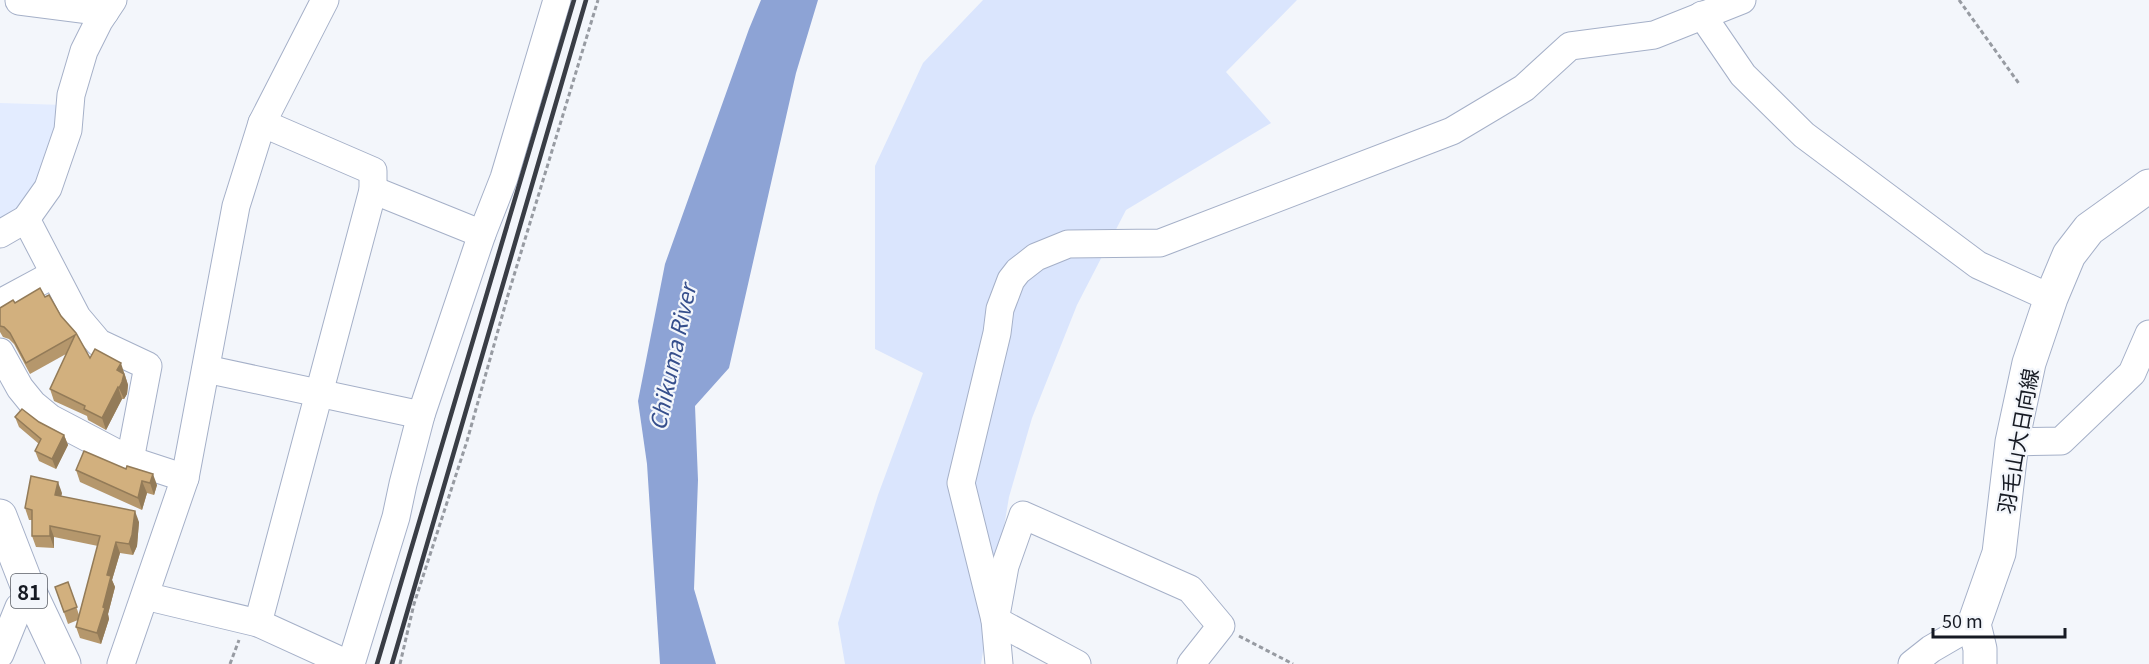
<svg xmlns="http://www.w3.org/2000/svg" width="2149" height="664" font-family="Georgia,'Noto Sans JP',serif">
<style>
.built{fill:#e3ecff}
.green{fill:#dae5fd}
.water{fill:#8da3d5}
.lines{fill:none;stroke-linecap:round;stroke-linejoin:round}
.minor-casing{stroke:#a5b0c8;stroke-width:29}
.major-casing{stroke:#a5b0c8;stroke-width:35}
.path{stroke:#979ba2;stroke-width:3;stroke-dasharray:4.5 3;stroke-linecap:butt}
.minor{stroke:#fff;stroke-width:27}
.major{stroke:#fff;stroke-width:33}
.rail{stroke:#393d45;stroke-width:4.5}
.wall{fill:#b5976c}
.shaded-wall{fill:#937b58}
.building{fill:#d2b07e;stroke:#937b58;stroke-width:1.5}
.labels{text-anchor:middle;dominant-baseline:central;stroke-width:4.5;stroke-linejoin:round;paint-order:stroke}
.shield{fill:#f3f6fb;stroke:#585c64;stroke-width:1.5}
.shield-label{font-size:20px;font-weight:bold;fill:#161a23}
.street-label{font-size:21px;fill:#161a23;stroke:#f3f6fb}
.water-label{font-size:22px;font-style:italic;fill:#354e8c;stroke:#f3f6fb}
</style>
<rect width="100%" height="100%" fill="#f3f6fb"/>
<path class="built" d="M0,103L64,105L63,127L26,204L0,221Z"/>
<path class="green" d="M983,0H1297L1226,72L1271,123L1126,210L1077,305L1032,418L1009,497L981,664H845L838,623L878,495L923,373L875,349V166L923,63Z"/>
<path class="water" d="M761,0H818L796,73L729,368L695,406L698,480L694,589L716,664H660L647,464L638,401L665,264L749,29Z"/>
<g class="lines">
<g class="minor-casing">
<g id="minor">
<path d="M19,1L105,12"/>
<path d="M1702,15L1743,75L1804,135L1978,265L2051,298"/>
<path d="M373,190L482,234"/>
<path d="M26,219L77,317L99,343L148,366L130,460"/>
<path d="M0,234L26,219L48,188L68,130L71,95L84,51L99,21L113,0"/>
<path d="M0,303L54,274"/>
<path d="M0,352L20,388L33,404L50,418L130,460L185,478"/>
<path d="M206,369L421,415"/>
<path d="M2012,442L2061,441L2132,373L2149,334"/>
<path d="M145,596L258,623L348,664"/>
<path d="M997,610L1005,566L1023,515L1190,589L1221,626L1191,664"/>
<path d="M995,620L1077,664"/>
<path d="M258,623L373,190V171L262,123"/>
<path d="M0,654L19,607"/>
<path d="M121,664L185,478L236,206L262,123L325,0"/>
<path d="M351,664L396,517L403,484L421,415L482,234L504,178L557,0"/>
<path d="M999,664L995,620L961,483L997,333L1000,309L1011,280L1018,271L1036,257L1068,244L1160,243L1452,131L1524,88L1570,46L1654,35L1742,0"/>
<path d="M1912,664L1931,649L1974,624"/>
</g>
</g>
<g class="major-casing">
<g id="major">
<path d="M0,516L28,588L64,664"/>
<path d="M1980,664V649L1974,624L1999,553L2012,442L2029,363L2051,298L2069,255L2089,229L2149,186"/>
</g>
</g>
<g class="path">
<path d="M1959,0L2020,85"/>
<path d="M1239,636L1293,664"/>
<path d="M230,664L239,640"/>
<path d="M400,664L414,604L467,441L508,295L598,0"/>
</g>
<use href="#minor" class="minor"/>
<use href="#major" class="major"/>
<g class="rail">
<path d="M377,664L574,0"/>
<path d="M392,664L586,0"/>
</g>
</g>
<g class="wall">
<path d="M45,297L61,316L90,358L125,375L128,385L127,394L124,399H122L106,430L88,420L87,416L54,401L50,389L66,354L30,374L14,344L9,339L3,337L0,332V308L15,303Z"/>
<path d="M15,417L39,422L64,435L68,445L56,469L39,461L35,451L39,444L19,427Z"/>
<path d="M84,451L157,485L154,495L147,493L142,510L80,482L76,470Z"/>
<path d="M62,493L61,496L139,522L137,546L133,555L120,553L112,580L115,587L108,614L109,619L101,644L80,638L76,627L78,620L68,624L55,587L68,582L79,615L98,546L54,537V548L36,547L32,536V520H29L25,508Z"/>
</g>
<g class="shaded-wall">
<path d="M121,363L128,385L127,394L124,399L119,388L117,370Z"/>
<path d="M118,387L122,399L106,430L102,418Z"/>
<path d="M64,435L68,445L56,469L52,459Z"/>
<path d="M153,474L157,485L154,495L150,483Z"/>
<path d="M142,481L147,493L142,510L138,498Z"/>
<path d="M58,482L62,493L59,506L55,495Z"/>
<path d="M135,511L139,522L137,546L133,555L129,544Z"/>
<path d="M50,526L54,537V548L50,536Z"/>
<path d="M116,542L120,553L112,580L115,587L108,614L109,619L101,644L97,633L103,607L107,575Z"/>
</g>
<g class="building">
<path d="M40,288L45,297L49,295L61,316L76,333L90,358L95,349L121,363L117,370L124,374L122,382L119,388L118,387L102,418L84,409L85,406L50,389L75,335L26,363L10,333L4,327L0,326V308L13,300L15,303Z"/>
<path d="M22,409L39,422L64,435L52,459L35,451L41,439L15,417Z"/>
<path d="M84,451L126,469L127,466L153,474L150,483L142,481L138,498L76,470Z"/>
<path d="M31,476L58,482L55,495L135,511L132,535L129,544L116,542L107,575L111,576L103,607L105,608L97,633L76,627L100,536L50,526V536H32V510L25,508Z"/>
<path d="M68,582L77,607L64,612L55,587Z"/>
</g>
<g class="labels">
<rect class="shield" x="11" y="574" width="36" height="34" rx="4.5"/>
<g class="shield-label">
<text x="29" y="591">81</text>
</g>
<g class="street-label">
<text transform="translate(2017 441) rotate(-80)">羽毛山大日向線</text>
</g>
<g class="water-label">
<text transform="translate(671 357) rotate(-78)">Chikuma River</text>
</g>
</g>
<path d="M1933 628v9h132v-9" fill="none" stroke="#161a23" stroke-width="3"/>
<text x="1942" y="628" font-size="18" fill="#161a23" stroke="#f3f6fb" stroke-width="4.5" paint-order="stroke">50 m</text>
</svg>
